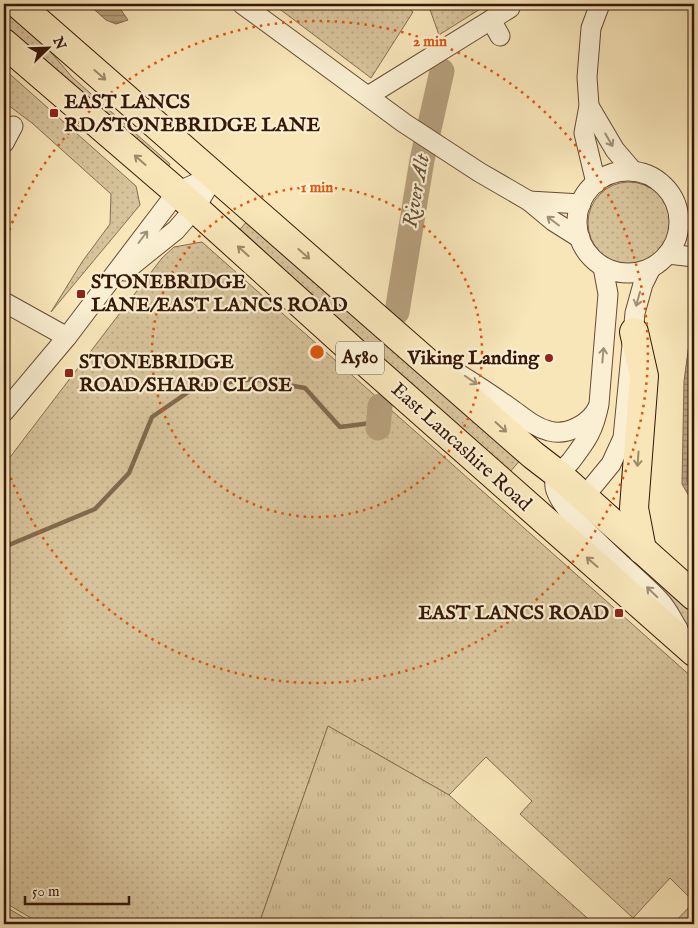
<svg xmlns="http://www.w3.org/2000/svg" width="698" height="928" font-family="'IM FELL English',serif">
<style>
.grass{fill:url(#grass-dots);stroke:#866d51}
.park{fill:url(#park-tufts);stroke:#866d51}
.water{fill:url(#water-rules);stroke:#82694d}
.lines{fill:none;stroke-linecap:round;stroke-linejoin:round}
.shore{stroke:#765c42;stroke-width:1}
.stream{stroke:#82694d;stroke-width:4.5}
.river{stroke:#b6a07c;stroke-width:25}
.minor-casing{stroke:#664b34;stroke-width:21}
.highway-casing{stroke:#351707;stroke-width:30}
.minor{stroke:#faefd2;stroke-width:19}
.highway{stroke:#f8e6b9;stroke-width:28}
.oneway{stroke:#a08969}
.oneway2{stroke:#a18e77}
.ring{fill:none;stroke:#df560c;stroke-width:2.5;stroke-dasharray:2.5 5}
.poi-dot{fill:#8f2418;stroke:#faefd2;stroke-width:2}
.labels{text-anchor:middle;dominant-baseline:central;stroke-width:4.5;stroke-linejoin:round;paint-order:stroke}
.shield{fill:#faefd2;stroke:#705844;stroke-width:1}
.shield-label{font-size:19px;font-weight:bold;fill:#351707}
.poi-label{font-size:20px;font-weight:bold;fill:#351707;stroke:#faefd2;text-anchor:start}
.street-label{font-size:20px;fill:#351707;stroke:#faefd2}
.water-label{font-size:21px;font-style:italic;fill:#694e36;stroke:#faefd2}
.centre{fill:#df560c;stroke:#faefd2;stroke-width:2.5}
.ring-label{font-size:15px;text-anchor:middle;font-weight:bold;fill:#df560c;stroke:#faefd2;stroke-width:4.5;stroke-linejoin:round;paint-order:stroke}
</style>
<defs>
<pattern id="grass-dots" width="8" height="8" patternUnits="userSpaceOnUse" patternTransform="scale(1.25)"><rect width="8" height="8" fill="#d7c39b"/><path d="M2 2h.1M6 6h.1" fill="none" stroke="#b9a784" stroke-width="1.8" stroke-linecap="round"/></pattern>
<pattern id="park-tufts" width="24" height="20" patternUnits="userSpaceOnUse" patternTransform="scale(1.25)"><rect width="24" height="20" fill="#d7c39b"/><path d="M3 7l-1-3M5 7V3M7 7l1-3M15 17l-1-3M17 17v-4M19 17l1-3" fill="none" stroke="#b9a784"/></pattern>
<pattern id="water-rules" width="6" height="5" patternUnits="userSpaceOnUse" patternTransform="scale(1.25)"><rect width="6" height="5" fill="#b6a07c"/><path d="M0 2.5h6" fill="none" stroke="#958164"/></pattern>
</defs>
<rect width="100%" height="100%" fill="#f8e6b9"/>
<filter id="stains"><feTurbulence type="fractalNoise" baseFrequency=".004" numOctaves="4"/><feColorMatrix values="0 0 0 0 .2 0 0 0 0 .09 0 0 0 0 .02 0 0 0 .5 -.17"/></filter>
<radialGradient id="worn" r=".72"><stop offset=".6" stop-color="#630" stop-opacity="0"/><stop offset="1" stop-color="#630" stop-opacity=".3"/></radialGradient>
<g class="grass">
<path d="M273,4H403L413,12L371,78Z"/>
<path d="M428,4H488L439,35Z"/>
<path d="M4,5L43,43L72,77L170,164L166,171L4,28Z"/>
<path d="M4,69L136,186L140,205L51,312L82,262L110,224L111,194L32,123L4,102Z"/>
<circle cx="629" cy="223" r="41"/>
<path d="M248,220L523,457L509,473L237,233Z"/>
<path d="M202,242L694,679V924H673L694,902L670,878L633,918L520,814L532,801L486,757L449,795L328,726L259,924H41L4,902V465L162,258L174,247Z"/>
<path d="M609,535L694,615V639L605,539Z"/>
<path d="M4,906L35,924H4Z"/>
</g>
<path class="park" d="M328,726L449,795L594,924H259Z"/>
<g class="water">
<path d="M88,4H111L112,6L119,7L128,20L116,24L106,20Z"/>
<path d="M694,331V505L682,484L684,381L689,344Z"/>
</g>
<g class="lines">
<g class="shore">
<path d="M694,343L689,382L687,482L694,495"/>
<path d="M694,396L693,480L694,483"/>
</g>
<path class="stream" d="M4,547L95,509L129,473L152,417L197,386L253,379L305,388L340,427L379,422"/>
<g class="river">
<path d="M397,312L422,160L442,71"/>
<path d="M378,428L380,406"/>
</g>
<g class="minor-casing">
<g id="minor">
<path d="M242,4L404,123L479,172L529,201L553,221L580,238"/>
<path d="M491,20L500,36"/>
<path d="M368,96L510,8"/>
<path d="M589,106L615,150L633,171"/>
<path d="M4,143L13,126"/>
<circle cx="628" cy="222" r="51"/>
<path d="M596,183L584,133L589,106L587,77L591,28L600,4"/>
<path d="M529,201L581,204"/>
<path d="M668,254L694,257"/>
<path d="M603,267L608,294L599,404C594,430 587,440 571,461C566,467 557,474 555,482C549,507 641,579 659,600C667,608 672,619 678,629"/>
<path d="M125,271L176,230L195,208L215,175"/>
<path d="M4,302L67,337"/>
<path d="M440,363C464,376 486,391 509,407C522,416 533,427 549,431C567,436 590,424 598,407"/>
<path d="M4,412L67,337L177,192L215,175"/>
<path d="M575,504L584,497L611,464L623,438L635,313L643,284L651,268"/>
</g>
</g>
<g class="highway-casing">
<g id="highway">
<path d="M18,4L533,455L559,475L694,596"/>
<path d="M4,43L177,192L352,350L694,652"/>
<path d="M634,332L644,376L634,508L642,550"/>
</g>
</g>
<use href="#minor" class="minor"/>
<use href="#highway" class="highway"/>
</g>
<defs><path id="oneway-shaft" d="M-6 0H5M1.5-3L5.5 0L1.5 3" fill="none" stroke-width="1.6" stroke-linecap="round" stroke-linejoin="round" transform="scale(1.25)"/></defs>
<g class="oneway">
<use href="#oneway-shaft" transform="translate(100 75) rotate(41)"/>
<use href="#oneway-shaft" transform="translate(140 160) rotate(-139)"/>
<use href="#oneway-shaft" transform="translate(243 251) rotate(-138)"/>
<use href="#oneway-shaft" transform="translate(304 254) rotate(41)"/>
<use href="#oneway-shaft" transform="translate(501 427) rotate(42)"/>
<use href="#oneway-shaft" transform="translate(638 459) rotate(94)"/>
<use href="#oneway-shaft" transform="translate(592 562) rotate(-139)"/>
</g>
<g class="oneway2">
<use href="#oneway-shaft" transform="translate(609 140) rotate(60)"/>
<use href="#oneway-shaft" transform="translate(553 221) rotate(-143)"/>
<use href="#oneway-shaft" transform="translate(143 237) rotate(-53)"/>
<use href="#oneway-shaft" transform="translate(638 299) rotate(106)"/>
<use href="#oneway-shaft" transform="translate(603 355) rotate(-85)"/>
<use href="#oneway-shaft" transform="translate(471 380) rotate(35)"/>
<use href="#oneway-shaft" transform="translate(652 592) rotate(-136)"/>
</g>
<g class="ring">
<circle cx="317" cy="352" r="165"/>
<path d="M4 244A331 331 0 1 1 4 460"/>
</g>
<g class="poi-dot">
<rect x="49" y="108" width="10" height="10" rx="2.5"/>
<rect x="76" y="289" width="10" height="10" rx="2.5"/>
<circle cx="549" cy="358" r="5"/>
<rect x="64" y="368" width="10" height="10" rx="2.5"/>
<rect x="614" y="608" width="10" height="10" rx="2.5"/>
</g>
<g class="labels">
<rect class="shield" x="336" y="341.5" width="48" height="33" rx="4"/>
<g class="shield-label">
<text x="360" y="358">A580</text>
</g>
<g class="poi-label">
<text x="64" y="102">EAST LANCS<tspan x="64" dy="23">RD/STONEBRIDGE LANE</tspan></text>
<text x="91" y="282">STONEBRIDGE<tspan x="91" dy="23">LANE/EAST LANCS ROAD</tspan></text>
<text x="539" y="358" text-anchor="end">Viking Landing</text>
<text x="79" y="362">STONEBRIDGE<tspan x="79" dy="23">ROAD/SHARD CLOSE</tspan></text>
<text x="609" y="613" text-anchor="end">EAST LANCS ROAD</text>
</g>
<g class="street-label">
<text transform="translate(461 447) rotate(42)">East Lancashire Road</text>
</g>
<g class="water-label">
<text transform="translate(417 191) rotate(-80)">River Alt</text>
</g>
</g>
<circle cx="317" cy="352" r="8" class="centre"/>
<g class="ring-label">
<text x="430" y="46">2 min</text>
<text x="317" y="192">1 min</text>
</g>
<rect width="698" height="928" fill="none" stroke="#f8e6b9" stroke-width="20"/>
<rect x="5" y="5" width="688" height="918" fill="none" stroke="#351707" stroke-width="2.5"/>
<rect x="10" y="10" width="678" height="908" fill="none" stroke="#351707"/>
<g transform="translate(48 48) rotate(67)" stroke="#faefd2" stroke-width="4" paint-order="stroke">
<path d="M0-4L9 19L0 12L-9 19Z" fill="#351707"/>
<text y="-8" font-size="14" font-weight="bold" text-anchor="middle" fill="#351707">N</text>
</g>
<path d="M25 896v8h104v-8" fill="none" stroke="#351707" stroke-width="2.5"/>
<text x="32" y="896" font-size="15" fill="#351707" stroke="#faefd2" stroke-width="4" paint-order="stroke">50 m</text>
<rect width="100%" height="100%" filter="url(#stains)"/>
<rect width="100%" height="100%" fill="url(#worn)"/>
</svg>
